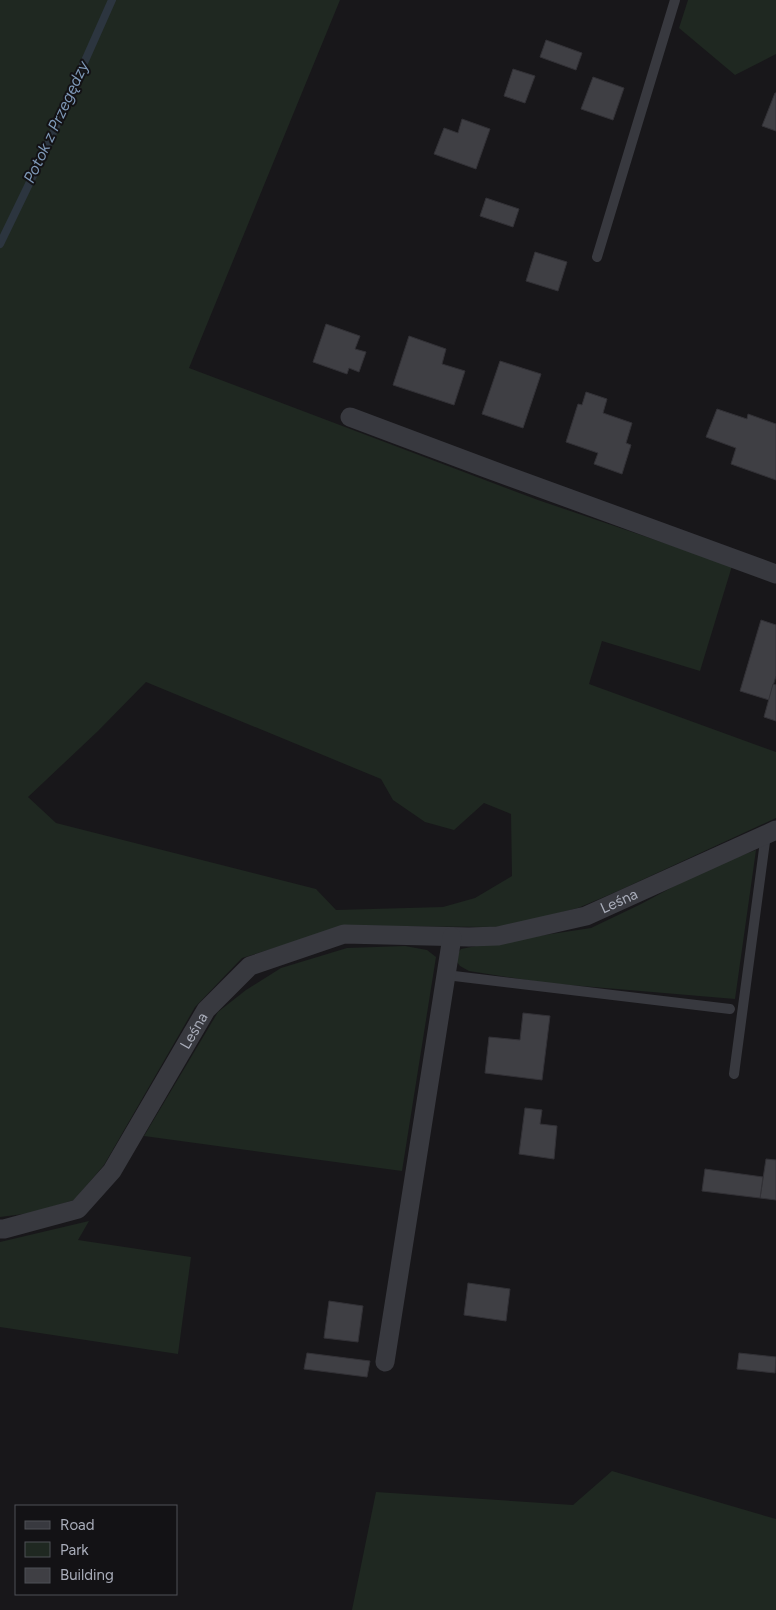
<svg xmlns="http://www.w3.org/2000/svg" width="776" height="1610" font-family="Figtree,sans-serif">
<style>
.green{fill:#1f2821;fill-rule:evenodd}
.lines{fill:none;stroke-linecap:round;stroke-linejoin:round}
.stream{stroke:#2c353f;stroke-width:8}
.building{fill:#3f3f44;stroke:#323136}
.service{stroke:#38393f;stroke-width:10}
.minor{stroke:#38393f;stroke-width:19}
.labels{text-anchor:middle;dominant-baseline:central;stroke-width:4;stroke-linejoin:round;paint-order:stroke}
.street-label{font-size:15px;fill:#a9adba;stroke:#131215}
.water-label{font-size:16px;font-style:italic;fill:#7e98b7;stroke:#131215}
</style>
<rect width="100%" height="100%" fill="#18171a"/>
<g class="green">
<path d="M0,0H340L189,368L538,500L732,566L700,671L602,641L589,684L776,752V818L618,891L578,908L504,927L346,926L242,958L195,1007L104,1165L74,1200L31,1213L0,1217ZM146,682L381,779L393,800L425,822L454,830L484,803L511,814L512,876L475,898L443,907L336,910L316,889L56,823L28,797L98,731Z"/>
<path d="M688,0H776V54L735,75L679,28Z"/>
<path d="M756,850L735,999L546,983L469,971L460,966L454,958L461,949L491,943L591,928L641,904L708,868Z"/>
<path d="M405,946L427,950L436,957L402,1171L144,1136L218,1012L246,990L281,968L347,948Z"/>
<path d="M89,1221L78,1240L191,1257L178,1354L0,1327V1242Z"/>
<path d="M612,1471L776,1519V1610H352L376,1492L573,1505Z"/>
</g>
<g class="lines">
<path class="stream" d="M0,244L44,153L112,0"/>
</g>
<g class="building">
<path d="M546,40L582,53L576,70L540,57Z"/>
<path d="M513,69L535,76L525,103L504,96Z"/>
<path d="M593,77L624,88L613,120L581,109Z"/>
<path d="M775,93H776V131L762,126Z"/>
<path d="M462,119L490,129L476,169L434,154L444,128L458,133Z"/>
<path d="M486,198L519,209L513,227L480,216Z"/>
<path d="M535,252L567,262L558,291L526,281Z"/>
<path d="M326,324L360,336L355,349L366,352L359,372L349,368L347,374L313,362Z"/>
<path d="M409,336L446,349L442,364L465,371L454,405L393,385Z"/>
<path d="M500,361L541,374L523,428L482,414Z"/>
<path d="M586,392L607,399L603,413L632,423L626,443L631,445L622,474L594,464L598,453L566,442L578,404L582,405Z"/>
<path d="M717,409L747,419L748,414L776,424V480L731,464L736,448L706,437Z"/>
<path d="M761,620L776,625V676L769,700L740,691Z"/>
<path d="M773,684L776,685V721L764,717Z"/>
<path d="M523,1013L550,1016L542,1080L485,1073L489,1037L520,1040Z"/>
<path d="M525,1108L542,1110L540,1124L557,1126L554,1159L519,1154Z"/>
<path d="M766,1159L776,1160V1200L760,1198Z"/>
<path d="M705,1169L763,1177L760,1198L702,1191Z"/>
<path d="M468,1283L510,1289L506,1321L464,1315Z"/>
<path d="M329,1301L363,1306L358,1342L324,1338Z"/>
<path d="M307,1353L370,1361L367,1377L304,1369Z"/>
<path d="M739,1353L776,1357L775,1373L737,1369Z"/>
</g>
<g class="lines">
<g class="service">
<path d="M597,257L675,0"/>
<path d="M446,975L730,1009"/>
<path d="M734,1074L766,834"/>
</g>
<g class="minor">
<path d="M350,417L486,468L776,574"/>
<path id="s1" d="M0,1229H4L78,1209L112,1171L206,1010L250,966L344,934L469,937L498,936L586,916L776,830"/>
<path d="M385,1362L452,937"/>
</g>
</g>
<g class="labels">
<g class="street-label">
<text stroke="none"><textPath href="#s1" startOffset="760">Leśna</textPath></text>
<text stroke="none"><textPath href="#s1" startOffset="294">Leśna</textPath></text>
</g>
<g class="water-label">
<text transform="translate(56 122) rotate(-65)">Potok z Przegędzy</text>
</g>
</g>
<rect x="15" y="1505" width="162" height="90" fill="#131215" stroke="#4f5057"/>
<rect x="25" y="1521" width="25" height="8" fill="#38393f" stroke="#4f5057"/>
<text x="60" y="1530" font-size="15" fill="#a9adba">Road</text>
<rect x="25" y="1542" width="25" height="15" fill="#1f2821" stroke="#4f5057"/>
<text x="60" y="1555" font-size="15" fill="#a9adba">Park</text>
<rect x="25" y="1568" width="25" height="15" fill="#3f3f44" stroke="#4f5057"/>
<text x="60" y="1580" font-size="15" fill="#a9adba">Building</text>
</svg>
